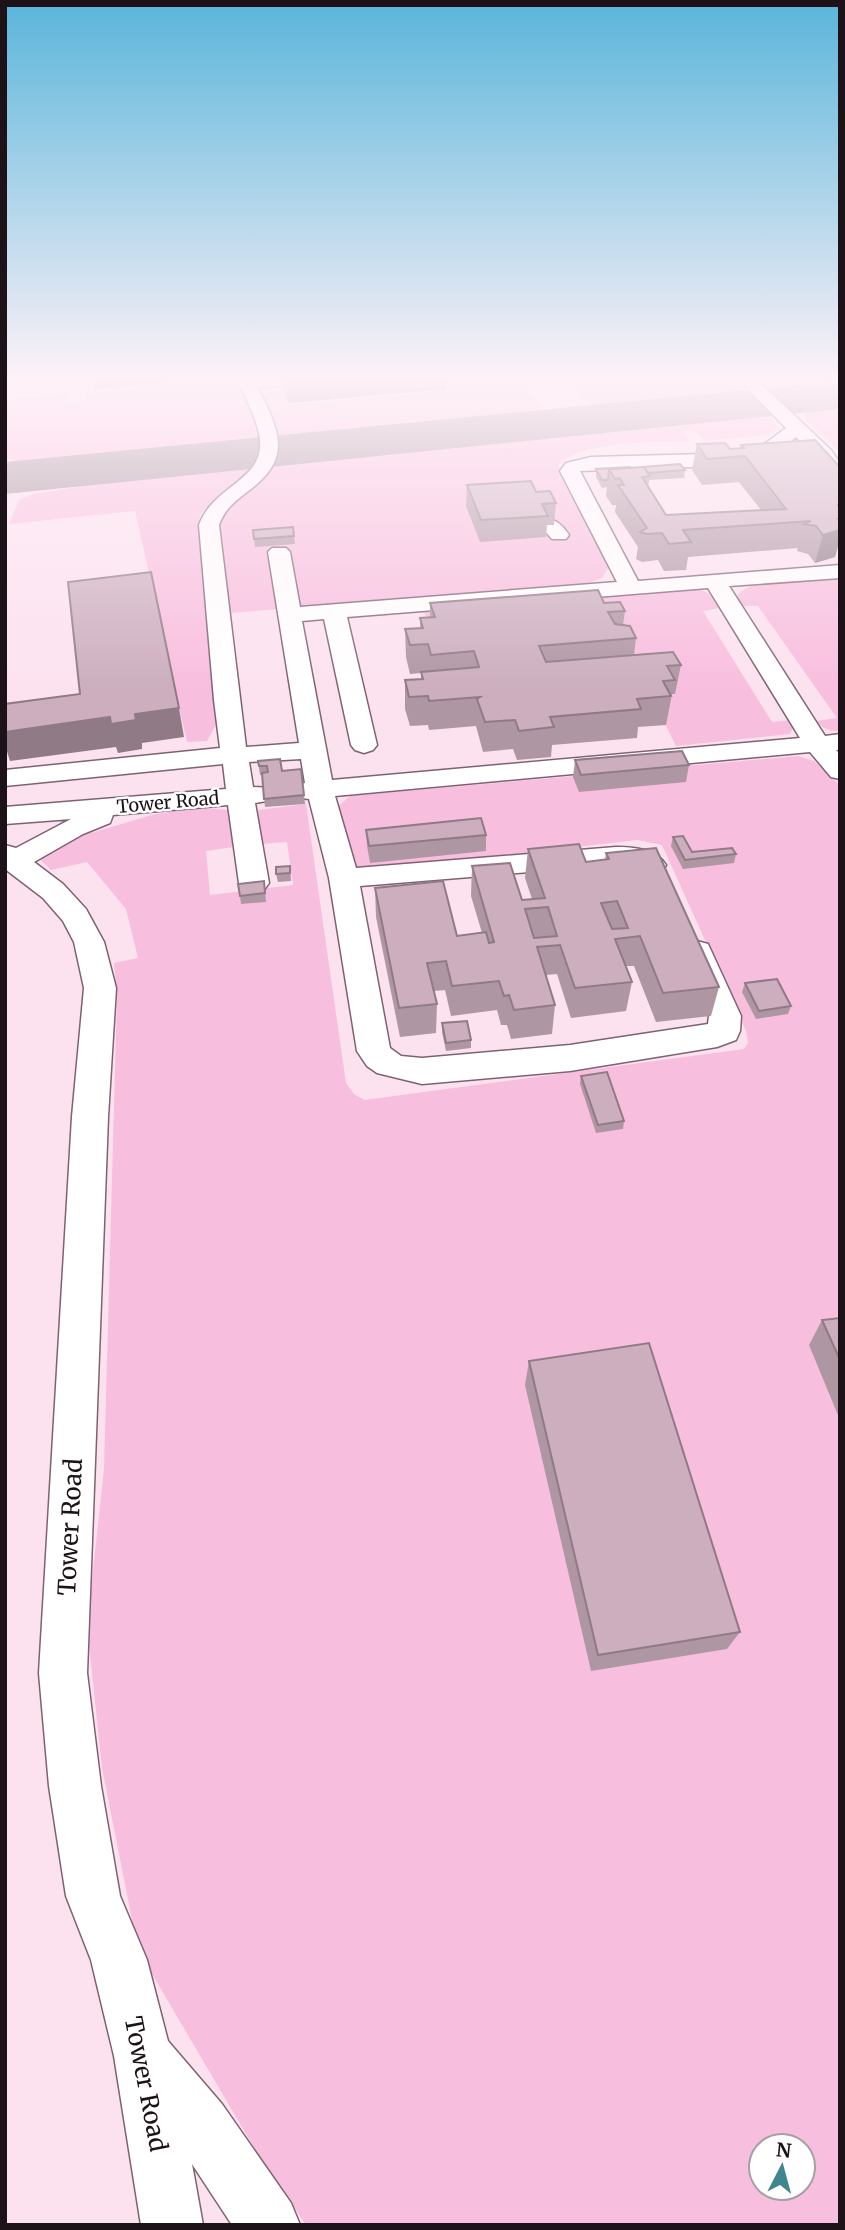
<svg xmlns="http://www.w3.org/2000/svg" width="845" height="2230" font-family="Merriweather,serif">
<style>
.green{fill:#f8bede;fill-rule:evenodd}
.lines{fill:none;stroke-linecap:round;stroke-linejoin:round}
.taxiway{fill:#9c8892;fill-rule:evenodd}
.minor-casing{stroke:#7e6271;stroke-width:3}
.minor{fill:#fff;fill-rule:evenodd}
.wall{fill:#af96a3}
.shaded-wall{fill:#8f7a85}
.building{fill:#ccaebe;stroke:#8f7a85;stroke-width:2;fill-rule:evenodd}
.labels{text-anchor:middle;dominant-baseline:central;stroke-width:5;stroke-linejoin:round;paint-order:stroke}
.far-street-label{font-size:18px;fill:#1d1218;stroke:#fff}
.near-street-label{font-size:24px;fill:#1d1218;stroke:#fff}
</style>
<rect width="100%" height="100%" fill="#fce2ef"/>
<g class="green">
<path d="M222,377H238L260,442L44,463H19L5,458V400L65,395L67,402L86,400L85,393L97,392V389L173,385L174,381Z"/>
<path d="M563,377H727L741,389L742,394L600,407L590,405Z"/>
<path d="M757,377H840V385L776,390L768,388Z"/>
<path d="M502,380L516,382L542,405L536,413L515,416L280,440L260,394L267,387L282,386L291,405L448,390L450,385Z"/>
<path d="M840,404V452L805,419L807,408Z"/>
<path d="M753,413L769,416L777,426L774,432L766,435L705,441L694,431H683L690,441C655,443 581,439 558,466L561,477L608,564L609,567L602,578L584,585L230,613L216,522L226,509L280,461Z"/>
<path d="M257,462L200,515L217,723L207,741L187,742L135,511L9,524L19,500L34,494L145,476Z"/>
<path d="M840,576V731C830,732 823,728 816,721L837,718L758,606H740L737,596C752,575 815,578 840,576Z"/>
<path d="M697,588L712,595L719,608L703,611L772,722L790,720L794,726L790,734L676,746L658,710L433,635L423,609Z"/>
<path d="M798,756L814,761L840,785V2225H306L253,2146L138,1950L102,1768L87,1626L104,1469L117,997L114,963L138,958L126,909L87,862L51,870L38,857L74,838L152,815L194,807L229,810L234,847L206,851L210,895L293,885L287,842L261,844L258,810L306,804L346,1083L354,1094L364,1100L744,1049L748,1043L746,1031L662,845L637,840L369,871L350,864L336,808L350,796ZM761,2146H803V2188H761Z"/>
</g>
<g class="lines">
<path class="taxiway" d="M840,381V409L5,494V462Z"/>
<g class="minor-casing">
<g id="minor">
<path d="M237,377H315L307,382L258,388C280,432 293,459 247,492C234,502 225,509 219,525L246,747L299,743L268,552L272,548H286L290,552L300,607L617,582L560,471L566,463L591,457L745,453L758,449L786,428L736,377H754L831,450L840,463V484L833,482L817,458L796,437L772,457L747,465L580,471L638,581L840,565V578L729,586L825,736L840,734V750H836L840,754V779L831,777L810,752L335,796L356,868L616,847C634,847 656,849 666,865L662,872C645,876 633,865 616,865L360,886L390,1048L401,1056L422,1058L570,1045L708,1024L709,1016L681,952L686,944L697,941L708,944L741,1016L740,1031L736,1040L717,1047L570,1071L422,1084L377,1073L367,1066L357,1051L329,878L309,799L293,797L289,791L293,785L305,783L301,759L249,762L253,787L273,788L277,794L273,800L255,803L269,883L264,890L254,893L244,890L239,883L228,805L113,815L110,823L83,834L34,862L63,884L86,909L104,942L116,988L108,1117L87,1673L101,1786L120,1896L147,1960L168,2041L222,2104L291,2203L300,2225H232L192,2164L203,2225H141L114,2056L91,1960L66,1896L49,1786L39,1673L72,1117L84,988L74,942L63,921L43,898L5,869V845L16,848L71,819L5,824V807L226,789L223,764L5,786V770L220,748L214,700L199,525C214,483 269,480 259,434C255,414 244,396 237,377ZM708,588L800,738L332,780L302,621L324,619L351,745L355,750L364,753L373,750L377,745L347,617Z"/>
<path d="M549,519C558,521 564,527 569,535L566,539H552L539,525L542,521Z"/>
</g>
</g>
<use href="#minor" class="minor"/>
</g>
<g class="wall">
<path d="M280,377H446V389L289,403L281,385Z"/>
<path d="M697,444L730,449L740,448L741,445L840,467V545L838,546L835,557L815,563L808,554L797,551L798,548L688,557L686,570L664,571L658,560L642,562L636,559L638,547L615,512L616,505H612L606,496L607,487L602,488L596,477V469L642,467L685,470L684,478L649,480L648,488L666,515L761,510L739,482L702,485L692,470Z"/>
<path d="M467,485L536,492L556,503L554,525H547L546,537L480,542L466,506Z"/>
<path d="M253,530L294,536L295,544L255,547Z"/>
<path d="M430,603H604L625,611L623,625L636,638L634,655L681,665L675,694H672L666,725L638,727L637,738L552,745L551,757L517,760L513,749L483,752L476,726L429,730L428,725L410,726L405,709V680L421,679V673L410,674L406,657L405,629L420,628V618L430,617Z"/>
<path d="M575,760L689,765L686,782L579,792L573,777Z"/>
<path d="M258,761L282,771L301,769L305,804L265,807L262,775H260Z"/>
<path d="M366,830L486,835V851L370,863L367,846Z"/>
<path d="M673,837L692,852L736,854L734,863L683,869L671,846Z"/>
<path d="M528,849L586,862L605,860L606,853L719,987L711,1016L656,1022L634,966H626L632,982L626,1011L571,1018L557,974L546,975L555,1005L552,1034L511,1039L507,1025H501L497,1010L451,1016L445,990L434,991L437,1004L436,1033L400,1037L376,917L375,888L457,936L482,933L471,896L472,866L522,900L532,899L525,878Z"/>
<path d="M290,866L291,881L278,882L276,874Z"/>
<path d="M264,881L266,902L241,904L240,896Z"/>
<path d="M745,983L791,1006L788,1014L756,1019L742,992Z"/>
<path d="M442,1023L471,1040V1048L446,1051L442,1032Z"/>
<path d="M581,1076L624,1121L623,1129L596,1133L580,1084Z"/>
<path d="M840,1318V1420L809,1345L822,1320Z"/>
<path d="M529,1361L740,1632L727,1649L591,1671L525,1385Z"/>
</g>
<g class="shaded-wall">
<path d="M92,377H174V382L95,389Z"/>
<path d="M360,377H446V389L289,403L288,383Z"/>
<path d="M840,530V539L835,557L815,563L823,535Z"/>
<path d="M179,708L184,737L142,743V749L118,753L116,747L10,761L5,745V732Z"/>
</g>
<g class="building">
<path d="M285,377H360L288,383Z"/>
<path d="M815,440L840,467V505H837H840V519H838L840,521V530L823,535L816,526L804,524L811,521L683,530L691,542L669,544L662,533L647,534L640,532L647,528L618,485H624L620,478L615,479L609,469L644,467L650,476L642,477L666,515L786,509L745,456L707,459L697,444L725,443L730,449L744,448L741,445Z"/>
<path d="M680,464L685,470L648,473L644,467H642Z"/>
<path d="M630,467V468L609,469L608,480H602L596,469Z"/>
<path d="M531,481L536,492L550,491L556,503L542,504L548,516L481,520L467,485Z"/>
<path d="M293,527L294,536L254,539L253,530Z"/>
<path d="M151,572L179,708L135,714L136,720L111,724L110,717L5,732V704L80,694L68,582Z"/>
<path d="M598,590L604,603L620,602L625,611L608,612L615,624L630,626L636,638L539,646L546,662L673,652L681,665L667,666L675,680L663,681L671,696L637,699L641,709L550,717L554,727L519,731L515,720L485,722L477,699L480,697L429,701L428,696L409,697L405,680L423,679L421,672L479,667L474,651L431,655L428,644L410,645L405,629L423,628L420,618L435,617L430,603Z"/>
<path d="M682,751L689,765L581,775L575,760Z"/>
<path d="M280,759L282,771L301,769L304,795L264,799L262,773L268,772L267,766H259L258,761Z"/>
<path d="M481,818L486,835L369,846L366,830Z"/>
<path d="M683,836L692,852L732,848L736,854L685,860L673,837Z"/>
<path d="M579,844L586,862L609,859L606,853L656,848L719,987L663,993L640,936L615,939L632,982L575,988L560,945L537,947L555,1005L514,1010L509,995L504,996L499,981L452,986L446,961L427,963L437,1004L399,1008L375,888L443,881L457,936L486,932L489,943L494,942L472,866L510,863L522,900L545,898L528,849ZM617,901L628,928L612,929L601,903ZM548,907L557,936L534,938L525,909Z"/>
<path d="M290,866V873L276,874V867Z"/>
<path d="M264,881L265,893L240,896L238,884Z"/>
<path d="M777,979L791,1006L759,1011L745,983Z"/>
<path d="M467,1021L471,1040L446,1043L442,1023Z"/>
<path d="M607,1072L624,1121L598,1125L581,1076Z"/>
<path d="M840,1318V1360L822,1320Z"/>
<path d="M649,1343L740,1632L598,1655L529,1361Z"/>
</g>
<linearGradient id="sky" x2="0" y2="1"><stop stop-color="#59b5da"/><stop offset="0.55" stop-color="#fef2f8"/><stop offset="1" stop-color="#fef2f8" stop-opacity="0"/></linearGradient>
<rect width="845" height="689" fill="url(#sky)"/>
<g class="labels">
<g class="far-street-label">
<text transform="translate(168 802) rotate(-5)">Tower Road</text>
</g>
<g class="near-street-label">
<text transform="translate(70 1527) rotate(-87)">Tower Road</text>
<text transform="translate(146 2084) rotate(79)">Tower Road</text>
</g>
</g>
<rect width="845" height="2230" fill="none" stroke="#1d1218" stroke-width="14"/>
<g transform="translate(782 2167) rotate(6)"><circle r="33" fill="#ffffff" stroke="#a5a0a3" stroke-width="2"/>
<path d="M0-5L12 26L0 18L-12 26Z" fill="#3f868f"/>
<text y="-10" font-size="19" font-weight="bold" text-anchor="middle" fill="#1d1218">N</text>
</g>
</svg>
